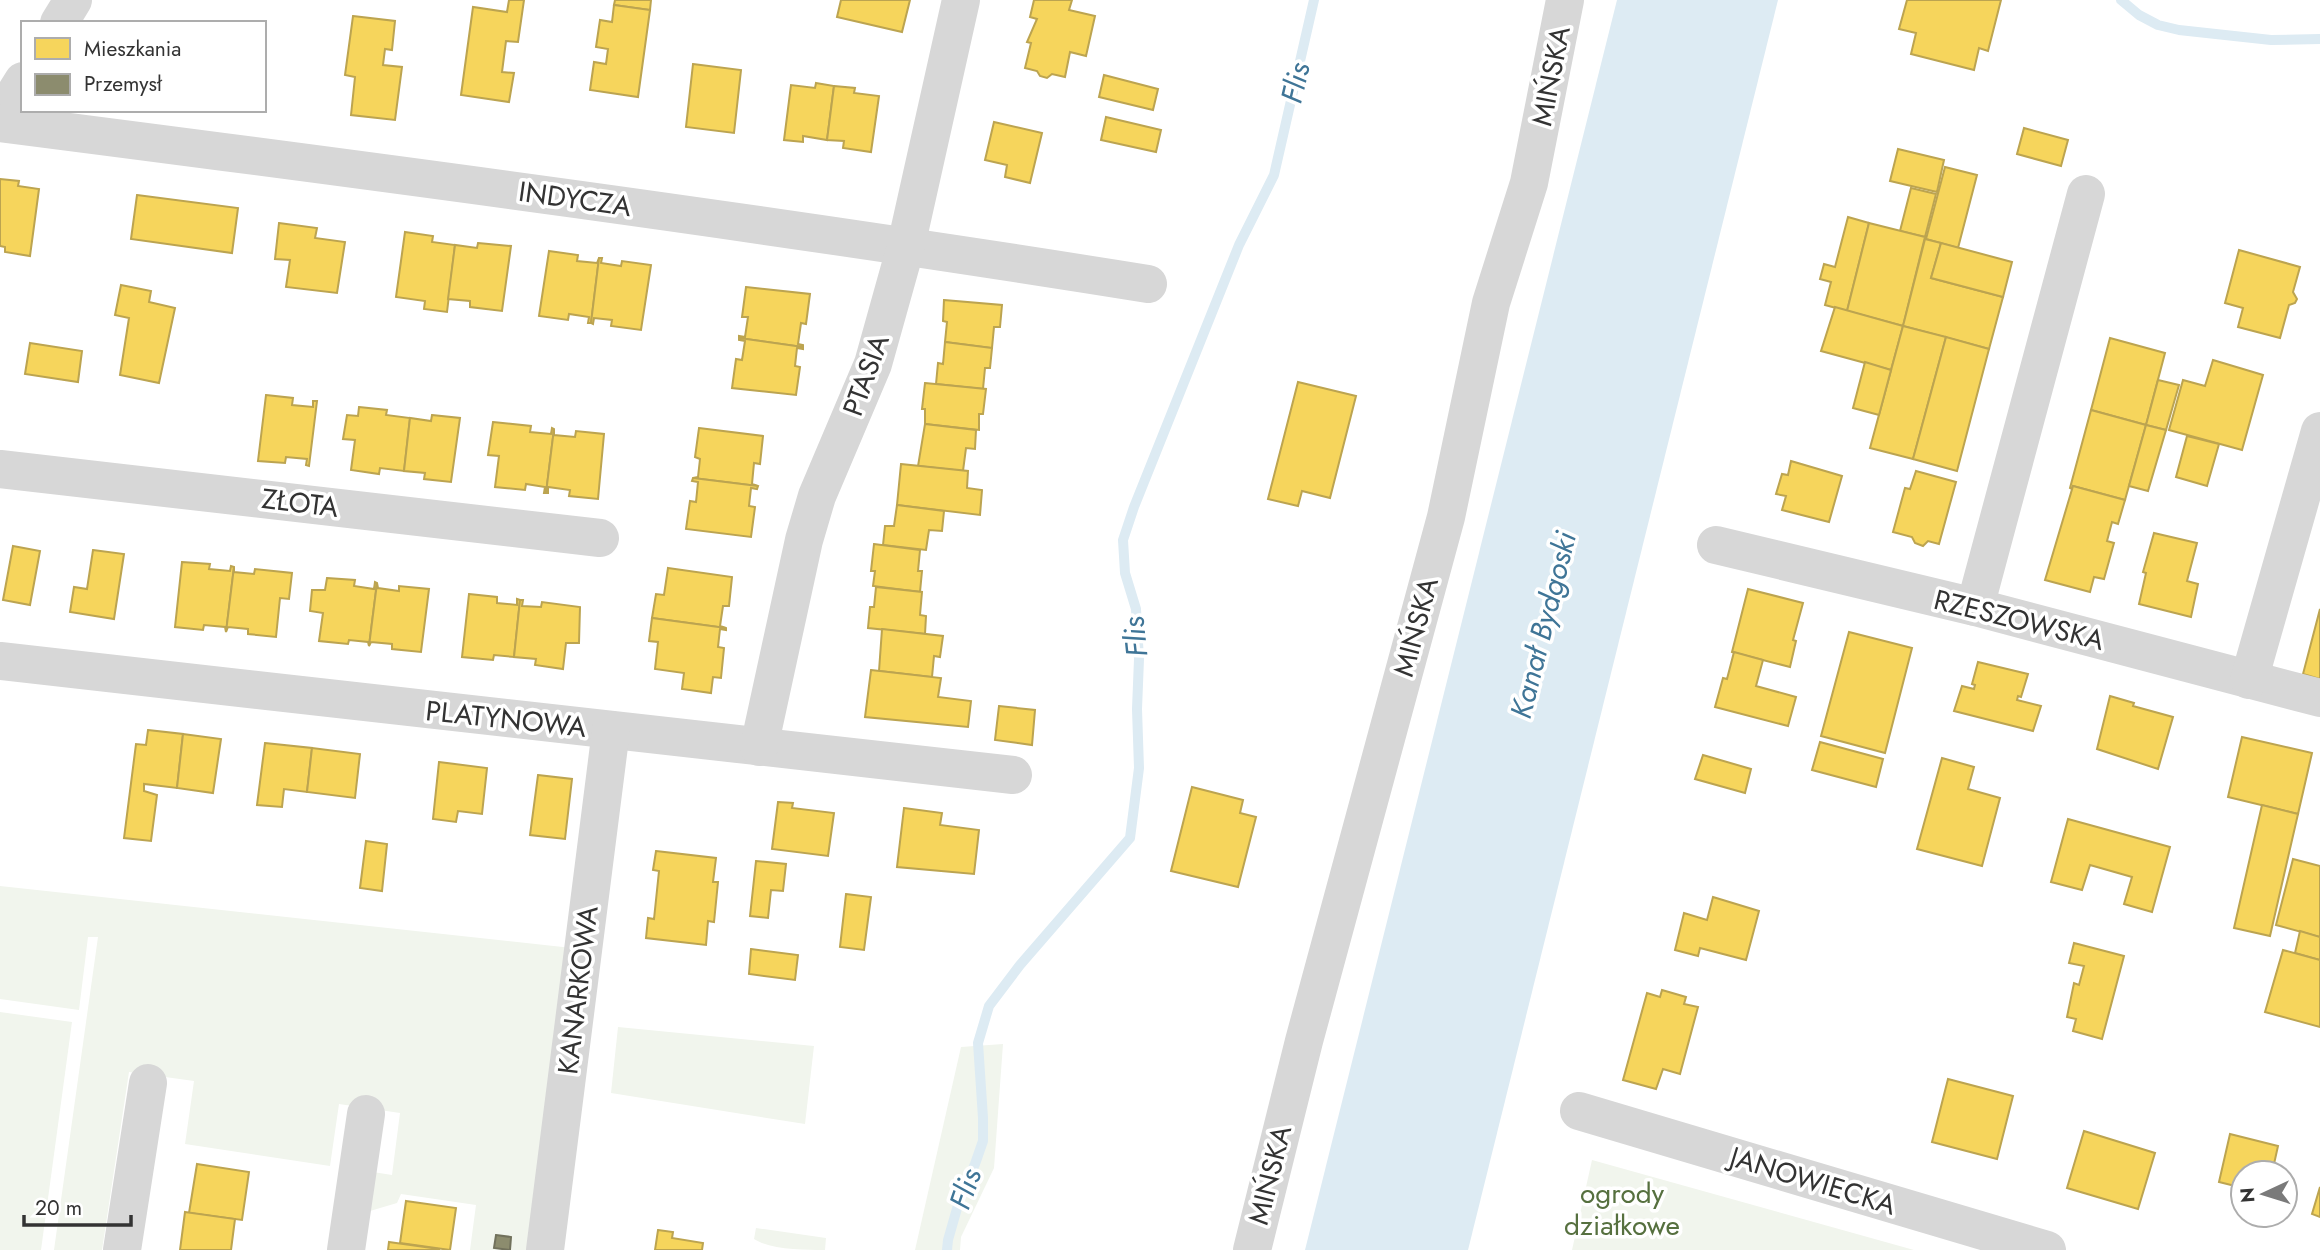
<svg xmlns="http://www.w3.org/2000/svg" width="2320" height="1250" font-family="Jost,sans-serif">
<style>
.green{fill:#f1f5ed}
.water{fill:#ddebf3}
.homes{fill:#f6d55c;stroke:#bca450;stroke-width:2}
.industry{fill:#8c8c6e;stroke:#71715c;stroke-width:2}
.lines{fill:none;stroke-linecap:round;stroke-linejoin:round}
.stream{stroke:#ddebf3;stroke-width:10}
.street{stroke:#d7d7d7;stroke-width:38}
.labels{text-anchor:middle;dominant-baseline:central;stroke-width:7;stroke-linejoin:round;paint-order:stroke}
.street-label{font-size:28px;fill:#333;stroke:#fff}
.park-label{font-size:28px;fill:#56703f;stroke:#fff}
.water-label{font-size:30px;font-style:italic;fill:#3f7597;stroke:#fff}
</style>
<rect width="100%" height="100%" fill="#fff"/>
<g class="green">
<path d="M0,886L572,948L528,1250H470L476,1205L401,1194L397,1203L370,1211L373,1172L392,1175L400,1113L339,1104L330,1166L185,1144L194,1081L129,1072L102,1250H54L98,937H88L79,1010L0,999Z"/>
<path d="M0,1012L72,1022L41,1250H0Z"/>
<path d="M618,1027L814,1046L805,1124L611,1093Z"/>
<path d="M1003,1044L994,1168L961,1237L960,1250H915L961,1047Z"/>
<path d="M1592,1160L1914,1250H1572Z"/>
<path d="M756,1228L826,1238L825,1250C803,1250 771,1250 754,1239Z"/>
</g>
<path class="water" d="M1617,0H1778L1468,1250H1305Z"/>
<g class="homes">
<path d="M509,0H524L518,42L506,41L502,72L514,73L509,102L461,95L473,7L507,12Z"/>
<path d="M615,0H651L650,10L614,5Z"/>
<path d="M841,0H910L902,32L837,17Z"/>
<path d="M1034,0H1072L1069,10L1095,16L1086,56L1070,52L1065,77L1052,74L1047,78L1040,76L1037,71L1025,68L1031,43L1027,42L1037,19L1030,17Z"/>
<path d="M1907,0H2001L1988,51L1979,48L1974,70L1911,54L1916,33L1899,29Z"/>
<path d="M614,5L650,10L638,97L590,90L594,62L606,64L608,49L596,47L600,20L612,22Z"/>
<path d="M353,16L395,21L392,50L385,49L383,65L402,67L395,120L351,115L355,77L345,75Z"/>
<path d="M693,64L741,70L734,133L686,127Z"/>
<path d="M1104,75L1158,89L1153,110L1099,97Z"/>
<path d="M816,83L834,86L827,140L803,136V142L784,140L791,85L815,88Z"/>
<path d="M834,86L855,88L854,93L879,96L871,152L843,148L844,141L827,140Z"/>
<path d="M1106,117L1161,130L1156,152L1101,140Z"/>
<path d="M994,122L1042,133L1030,183L1005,177L1007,165L985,160Z"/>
<path d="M2024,128L2068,140L2061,166L2017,154Z"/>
<path d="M1898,149L1944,160L1937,192L1890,181Z"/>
<path d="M1945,167L1977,175L1958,248L1926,239Z"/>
<path d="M0,179L19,181L18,186L39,189L30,256L5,252V247L0,246Z"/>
<path d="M1911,188L1936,194L1925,237L1900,231Z"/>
<path d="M137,195L238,208L232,253L131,239Z"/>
<path d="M1848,217L1869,223L1847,311L1825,305L1831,282L1820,279L1824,264L1835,267Z"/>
<path d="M279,223L317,228L315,238L345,242L337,293L286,287L290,260L275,259Z"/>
<path d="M1869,223L1925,237L1903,326L1847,311Z"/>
<path d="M405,232L433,236L432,242L455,245L447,312L424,309L425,301L396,297Z"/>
<path d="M1925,239L1941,243L1931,278L2003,297L1989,349L1903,326Z"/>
<path d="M478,243L511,246L502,311L470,307V301L448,299L455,245L477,248Z"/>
<path d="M1941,243L2012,262L2003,297L1931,278Z"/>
<path d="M2239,250L2300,267L2293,292L2297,299L2295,303L2289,305L2280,338L2238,327L2243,308L2225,303Z"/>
<path d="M549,251L578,255L577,261L597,263L599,258L591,323H588L589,317L569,314L568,320L539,316Z"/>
<path d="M599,258H602L601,263L621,266L622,261L651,265L641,330L611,326L612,320L594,318L593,324L591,323Z"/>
<path d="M121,285L151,291L149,302L175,308L159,383L120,375L129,318L115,315Z"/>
<path d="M746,287L810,294L806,324L801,323L798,344L803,345V347L739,338V336L745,337L748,317H742Z"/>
<path d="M944,300L1002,305L1000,327H994L992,348L945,342L947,322L943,321Z"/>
<path d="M1835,307L1903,326L1891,370L1821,351Z"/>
<path d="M1903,326L1946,337L1913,459L1870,448Z"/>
<path d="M1946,337L1989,349L1957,471L1913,459Z"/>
<path d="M739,338L803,347V349L797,348L795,366L800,367L796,395L732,388L736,359L742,360L745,341L739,340Z"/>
<path d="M2110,338L2165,353L2146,425L2091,410Z"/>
<path d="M945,342L992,348L990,368H985L983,389L936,384L938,363L943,364Z"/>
<path d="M30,343L82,351L78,382L25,374Z"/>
<path d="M2213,360L2263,375L2242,450L2169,430L2183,380L2205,386Z"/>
<path d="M1865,362L1891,370L1879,415L1853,408Z"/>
<path d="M2158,380L2179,385L2166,430L2146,425Z"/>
<path d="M1298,382L1356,396L1330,498L1302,491L1298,506L1268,499Z"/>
<path d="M925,383L986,389L983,414H979V430L925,424V409H922Z"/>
<path d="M266,395L293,398L292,405L313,407V401H317L309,466L306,465L307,459L286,457L285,463L258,461Z"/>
<path d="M359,407L387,410L386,415L410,418L404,471L380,468L379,474L351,470L355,440L343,439L347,415L358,416Z"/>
<path d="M2091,410L2146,425L2125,500L2073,486L2072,489L2070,488Z"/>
<path d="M432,415L460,418L451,482L424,479L425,473L404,471L410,418L431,421Z"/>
<path d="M493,422L531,426L530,432L551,434L552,428L554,429L546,493H544L545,487L526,484L525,490L495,487L499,456L488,455Z"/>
<path d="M925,424L976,430L975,449L966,448L963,471L918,466Z"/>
<path d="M2146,425L2166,430L2148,491L2129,486Z"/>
<path d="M699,428L763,436L760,464L754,463L752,484L758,486L693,478L698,477L700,459L695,457Z"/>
<path d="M554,429V435L575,437L576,431L604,434L598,499L569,496L570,490L548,487V493H546Z"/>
<path d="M2187,436L2219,444L2207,486L2176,477Z"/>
<path d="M1791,461L1842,476L1829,522L1782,510L1786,496L1776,494L1782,474L1788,475Z"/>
<path d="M901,464L968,471L967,488L982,490L980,515L897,505Z"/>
<path d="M1916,471L1956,482L1939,544L1928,541L1923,546L1915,543L1912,537L1893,532L1905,488L1910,489Z"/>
<path d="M693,478L758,486L757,489L751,488L749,506L755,507L751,537L686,529L690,501L696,502L698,482L692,481Z"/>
<path d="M2073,486L2125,500L2118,524L2112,522L2107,541L2114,543L2104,579L2094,577L2090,592L2045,580Z"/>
<path d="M897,505L944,511L942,531L929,530L926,550L883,545L885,526H894Z"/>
<path d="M2154,533L2197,543L2187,581L2198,584L2191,617L2139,604L2146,573L2143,572Z"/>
<path d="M874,544L920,550L918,571H922L920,592L873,586L875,571H871Z"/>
<path d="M13,546L40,551L30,605L3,600Z"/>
<path d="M93,550L124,554L114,619L70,612L74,587L87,589Z"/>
<path d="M182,562L210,564L209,569L230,571L231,566L234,567L226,632L225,627L204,625L203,630L175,627Z"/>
<path d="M234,567V572L254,574L255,569L292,573L289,599L280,598L276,637L248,634V629L228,627L226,632Z"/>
<path d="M668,568L732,577L729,606H723L720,626L726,628L652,618L656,594L664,595Z"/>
<path d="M327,578L355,580L354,586L374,589L375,582L377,583L369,646L368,642L349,640L348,644L319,641L323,613L310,611L312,590H325Z"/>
<path d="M377,583L378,588L399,591V586L429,589L421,652L392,649V644L371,642L369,646Z"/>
<path d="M876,587L922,592L920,615L926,616L925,634L868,628L870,607H874Z"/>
<path d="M1748,589L1803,603L1793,640L1796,641L1790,667L1732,652Z"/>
<path d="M469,594L497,597V603L517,605V599L520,600L514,657L494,655L493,660L462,657Z"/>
<path d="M520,600H523L522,606L541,607L542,602L580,607L579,643H566L563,669L535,665L536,659L514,657Z"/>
<path d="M2320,609V679L2303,674Z"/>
<path d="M652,618L726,628V630L720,629L718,647L724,648L721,678L713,677L711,693L682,689L684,673L655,669L658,642L649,641Z"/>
<path d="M882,629L943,636L940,657L934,656L932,677L879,671Z"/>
<path d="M1849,632L1912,648L1885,753L1821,736Z"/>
<path d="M1734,652L1763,660L1756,686L1796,697L1788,726L1715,707L1723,678L1727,679Z"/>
<path d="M1978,662L2028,674L2021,697L2018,696L2017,700L2041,706L2033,731L1954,711L1962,686L1974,689L1975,685L1972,684Z"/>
<path d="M871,670L941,678L938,697L971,701L968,727L865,717Z"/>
<path d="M2110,696L2134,703L2133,706L2173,717L2158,769L2097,749Z"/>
<path d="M999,706L1035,710L1032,745L995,740Z"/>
<path d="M148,730L183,734L177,788L144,784V791L157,795L151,841L124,838L136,744L146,745Z"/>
<path d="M183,734L221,739L213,793L177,788Z"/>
<path d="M2242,737L2312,753L2298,814L2228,797Z"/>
<path d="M1820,742L1883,759L1876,787L1812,770Z"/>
<path d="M265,743L312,748L307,792L284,789L282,807L257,805Z"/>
<path d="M312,748L360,754L355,798L307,792Z"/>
<path d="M1703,755L1751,769L1745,793L1695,779Z"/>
<path d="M1942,758L1974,767L1968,789L2000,798L1982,866L1917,849Z"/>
<path d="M439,762L487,768L482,814L458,811L456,822L433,819Z"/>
<path d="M538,775L572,779L565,839L530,835Z"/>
<path d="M1192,787L1243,800L1240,813L1256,817L1238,887L1171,871Z"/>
<path d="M778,802L793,803L792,808L834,813L828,856L772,849Z"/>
<path d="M2262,805L2298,814L2270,936L2234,928Z"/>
<path d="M904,808L942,813L940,825L979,830L974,874L897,867Z"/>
<path d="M2068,819L2170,847L2152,912L2124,904L2132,877L2090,865L2082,890L2051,882Z"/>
<path d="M366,841L387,844L382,891L360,888Z"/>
<path d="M656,851L716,858L713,882H718L714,922L708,921L706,945L646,938L648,918L654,919L659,871L653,870Z"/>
<path d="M2293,859L2320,866V937L2276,925Z"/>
<path d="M756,861L786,864L783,891L771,890L768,918L750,916Z"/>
<path d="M846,894L871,897L864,950L840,947Z"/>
<path d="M1713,897L1759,911L1746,960L1700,948L1698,956L1675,950L1684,913L1707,920Z"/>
<path d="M2300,931L2320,937V960L2295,953Z"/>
<path d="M2074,943L2124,956L2102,1039L2073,1031L2076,1019L2067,1017L2074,983L2079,985L2084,966L2069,963Z"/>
<path d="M751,949L798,955L795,980L749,974Z"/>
<path d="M2283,950L2320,960V1027L2265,1012Z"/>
<path d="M1662,990L1686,997L1684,1004L1698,1007L1680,1074L1663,1069L1656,1089L1623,1080L1647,993L1660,997Z"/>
<path d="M1948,1079L2013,1096L1997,1159L1932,1142Z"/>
<path d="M2084,1131L2155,1153L2138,1209L2067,1188Z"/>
<path d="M2230,1134L2278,1146L2272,1173H2243V1188L2219,1182Z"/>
<path d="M197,1164L249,1172L242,1220L189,1213Z"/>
<path d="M2320,1187V1217L2312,1214Z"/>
<path d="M406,1201L456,1208L450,1250L400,1243Z"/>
<path d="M185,1212L235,1219L231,1250H180Z"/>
<path d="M658,1230L673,1232L672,1238L703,1243L702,1250H655Z"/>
<path d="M389,1242L439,1249V1250H388Z"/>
</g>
<path class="industry" d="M496,1235L511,1237L510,1250L494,1248Z"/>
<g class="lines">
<g class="stream">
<path d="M2121,0L2139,15L2158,25L2179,30L2271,40L2320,39"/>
<path d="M947,1250L948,1240L960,1198L975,1164L983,1141V1118L978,1043L989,1006L1020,965L1130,838L1139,768L1137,709L1139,659L1136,609L1125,573L1123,540L1134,507L1239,245L1274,175L1314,0"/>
</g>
<g class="street">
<path d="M59,23L73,0"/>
<path d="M0,118L23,81"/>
<path d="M0,123C383,172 767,223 1148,284"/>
<path d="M0,469L600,538"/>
<path d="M1716,545L1975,607L2320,698"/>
<path d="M1975,607L2086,194"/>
<path d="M0,661L1013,775"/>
<path d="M2249,680L2320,431"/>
<path d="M759,747L804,540L817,496L873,364L906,246L961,0"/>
<path d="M1579,1111L2047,1250"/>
<path d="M122,1250L148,1083"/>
<path d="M346,1250L366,1114"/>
<path d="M545,1250L611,730"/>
<path d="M1252,1250L1304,1041L1446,517L1491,303L1529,183L1565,0"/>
</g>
</g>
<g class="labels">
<g class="street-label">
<text transform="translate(1551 76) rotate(-79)">MIŃSKA</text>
<text transform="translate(575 199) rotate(8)">INDYCZA</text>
<text transform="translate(866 375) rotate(-70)">PTASIA</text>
<text transform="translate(300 503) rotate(7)">ZŁOTA</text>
<text transform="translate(2019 620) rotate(14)">RZESZOWSKA</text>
<text transform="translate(1416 627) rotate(-75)">MIŃSKA</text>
<text transform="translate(506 719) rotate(6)">PLATYNOWA</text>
<text transform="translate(578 990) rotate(-83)">KANARKOWA</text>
<text transform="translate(1270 1175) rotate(-76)">MIŃSKA</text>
<text transform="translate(1813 1181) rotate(17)">JANOWIECKA</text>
</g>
<g class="park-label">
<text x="1622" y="1193">ogrody<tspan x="1622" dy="32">działkowe</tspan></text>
</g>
<g class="water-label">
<text transform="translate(1295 83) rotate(-77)">Flis</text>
<text transform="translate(1543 625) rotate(-76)">Kanał Bydgoski</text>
<text transform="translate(1135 637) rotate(-96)">Flis</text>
<text transform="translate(965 1189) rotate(-71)">Flis</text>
</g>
</g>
<rect x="21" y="21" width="245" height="91" fill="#ffffff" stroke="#adadad" stroke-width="2"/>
<rect x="35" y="38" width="35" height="21" fill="#f6d55c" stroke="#adadad" stroke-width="2"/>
<text x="84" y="56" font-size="21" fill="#333333">Mieszkania</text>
<rect x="35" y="74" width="35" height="21" fill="#8c8c6e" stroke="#adadad" stroke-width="2"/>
<text x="84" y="91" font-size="21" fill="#333333">Przemysł</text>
<g transform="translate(2264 1194) rotate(266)"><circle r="33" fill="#ffffff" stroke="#adadad" stroke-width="2"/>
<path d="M0-5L12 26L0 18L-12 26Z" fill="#7a7a7a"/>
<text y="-10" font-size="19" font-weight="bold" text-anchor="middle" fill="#333333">N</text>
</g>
<path d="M24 1215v10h107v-10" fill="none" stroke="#333333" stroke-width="3.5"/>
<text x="35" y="1215" font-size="21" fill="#333333" stroke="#ffffff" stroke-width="5" paint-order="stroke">20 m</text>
</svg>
